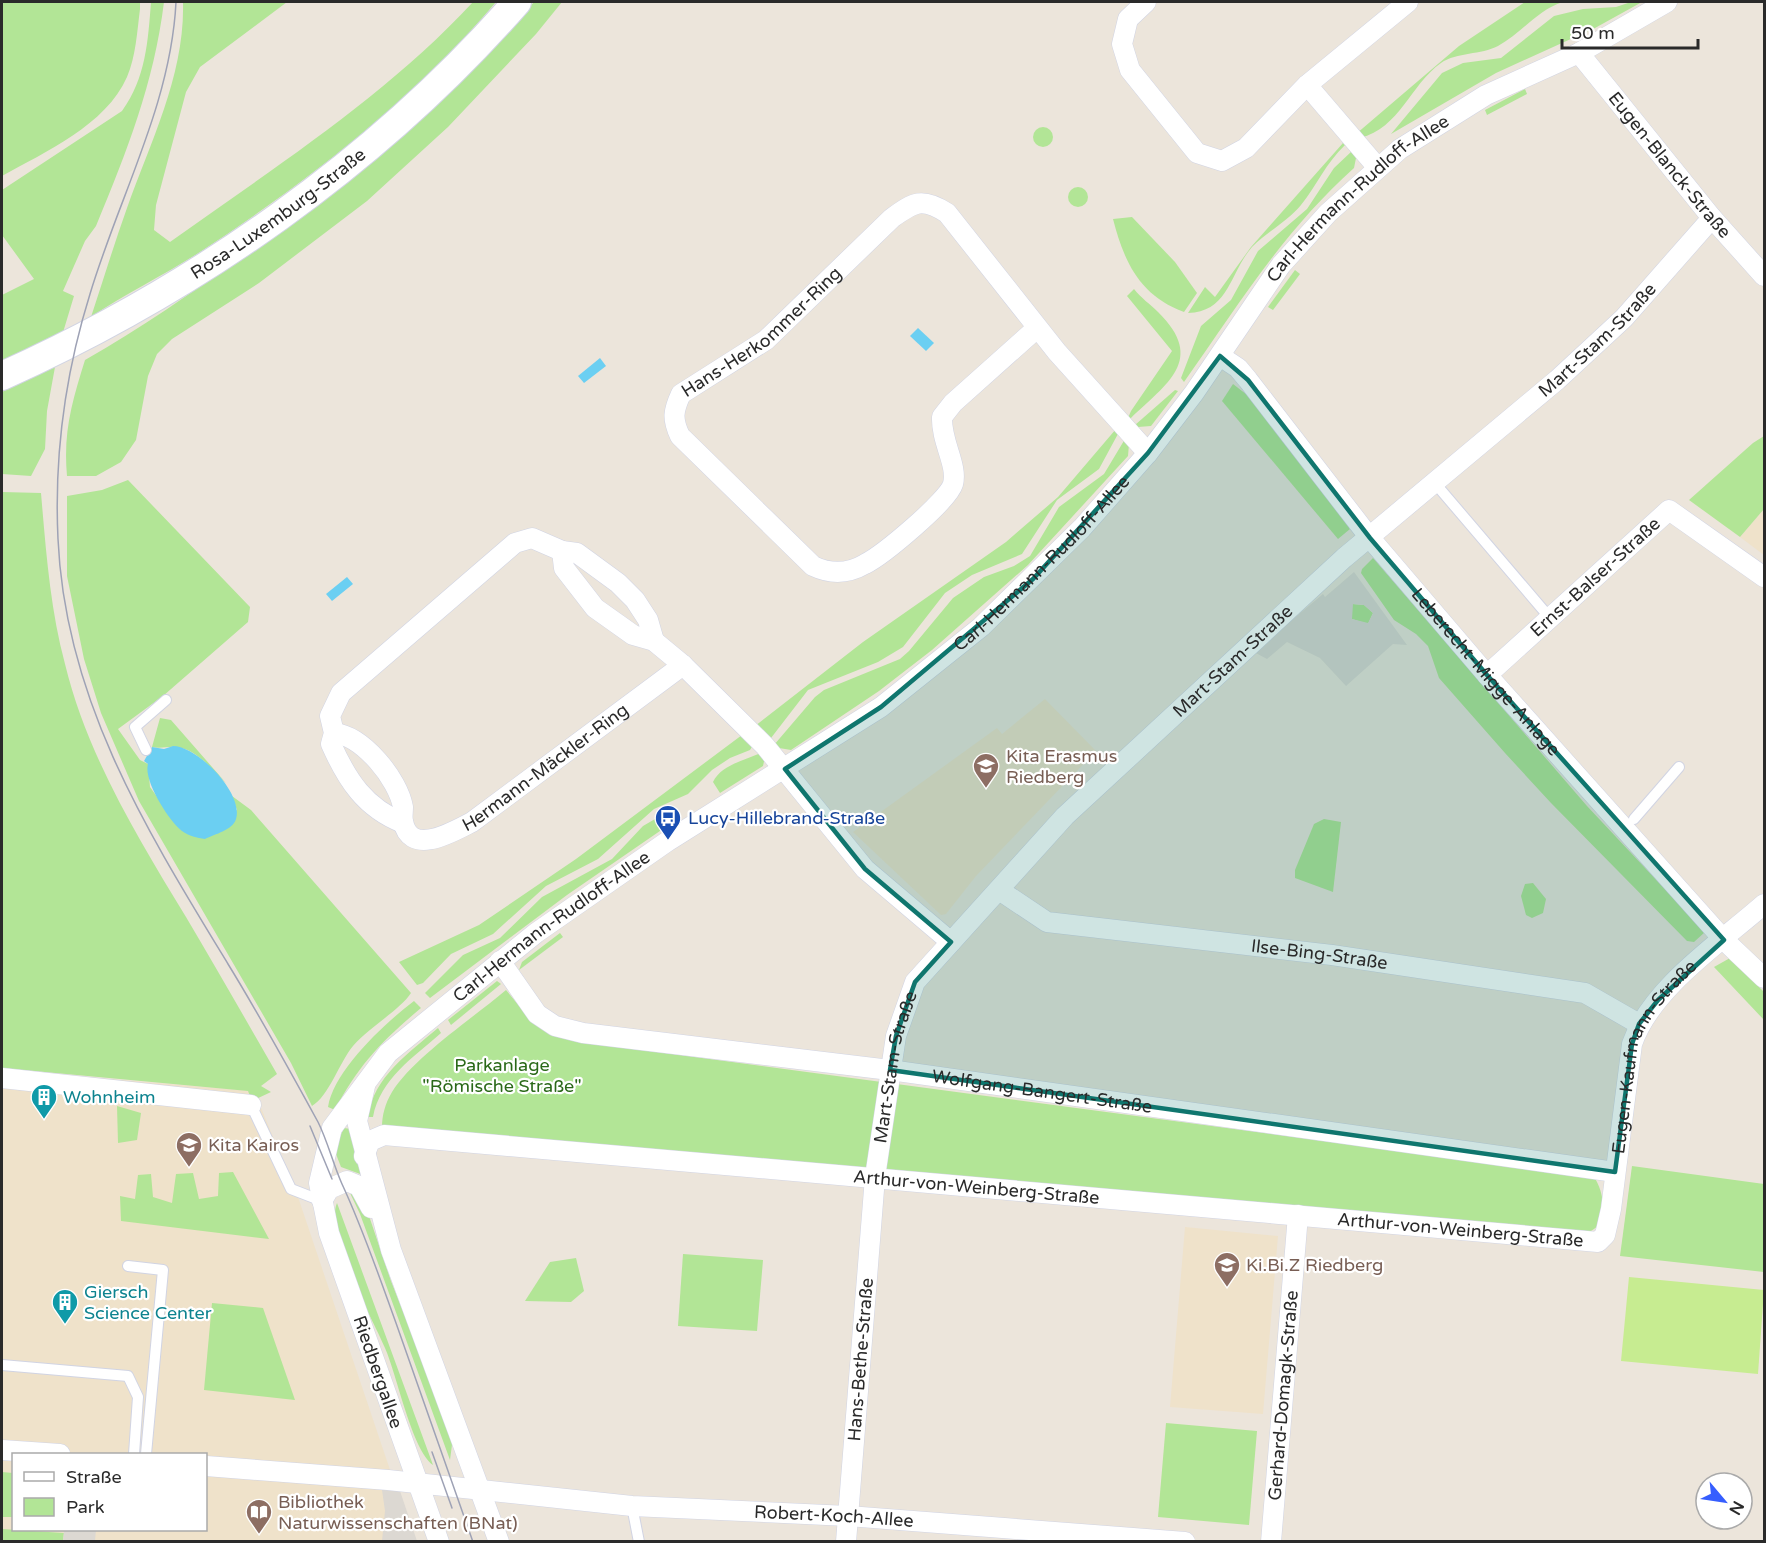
<svg xmlns="http://www.w3.org/2000/svg" width="1766" height="1543" font-family="'Varela Round',sans-serif">
<style>
.education{fill:#efe2ca;fill-rule:evenodd}
.green{fill:#b2e596}
.pitch{fill:#c7ec91}
.plaza{fill:#dcd8d2;fill-rule:evenodd}
.water{fill:#6bcff2}
.lines{fill:none;stroke-linecap:round;stroke-linejoin:round}
.lane-casing{stroke:#d1d4e3;stroke-width:12}
.street-casing{stroke:#d1d4e3;stroke-width:21}
.secondary-casing{stroke:#d1d4e3;stroke-width:30}
.lane{stroke:#fff;stroke-width:10}
.street{stroke:#fff;stroke-width:20}
.secondary{stroke:#fff;stroke-width:28}
.tram{stroke:#9ea2b5;stroke-width:1.5}
.marked{fill:#0f766e;fill-opacity:0.2;stroke:#0f766e;stroke-width:4.5;stroke-linejoin:round}
.labels{text-anchor:middle;dominant-baseline:central;stroke-width:4.5;stroke-linejoin:round;paint-order:stroke}
.street-label{font-size:18px;fill:#2a2a2a;stroke:#fff}
.education-label{font-size:18px;fill:#785e54;stroke:#fff;text-anchor:start}
.transit-label{font-size:18px;fill:#164399;stroke:#fff;text-anchor:start}
.park-label{font-size:18px;fill:#2a6918;stroke:#fff}
.culture-label{font-size:18px;fill:#0d838f;stroke:#fff;text-anchor:start}
</style>
<rect width="100%" height="100%" fill="#ece5db"/>
<g class="education">
<path d="M1764,509V555L1740,537Z"/>
<path d="M1045,699L1096,751L976,876L946,914L941,915L853,832L997,728L1002,734Z"/>
<path d="M2,1070L254,1091L297,1194L414,1541H2ZM14,1454H206V1530H14Z"/>
<path d="M1185,1227L1278,1236L1263,1414L1170,1407Z"/>
</g>
<g class="green">
<path d="M2,2H140V9C137,32 136,56 127,77C106,125 45,152 2,176Z"/>
<path d="M151,2H164C154,83 127,151 96,226L85,241L63,291L74,296L61,339L2,368V295L34,279L2,235V190L122,111C146,78 148,41 151,2Z"/>
<path d="M183,2H287L200,67L186,92L156,205L154,230L170,242C275,167 386,96 473,2H496C412,102 307,182 197,254C162,276 125,294 91,317C103,281 114,244 127,208C151,141 185,74 183,2Z"/>
<path d="M534,2H562L536,34L448,127L367,201L259,283L172,339L157,354L148,376L136,440L121,462L96,476H67C63,432 72,402 85,360C237,274 366,153 499,42Z"/>
<path d="M1525,2H1563C1537,10 1522,33 1498,46C1481,55 1457,52 1441,63C1410,85 1400,128 1360,138L1356,134L1459,46Z"/>
<path d="M1631,2H1642L1595,28L1496,73L1391,134L1442,73L1463,63L1501,58L1554,16L1583,9L1616,7Z"/>
<path d="M1525,89L1527,94L1487,115L1485,110Z"/>
<circle cx="1043" cy="137" r="10"/>
<path d="M1343,143L1345,145C1326,163 1317,185 1301,205C1288,221 1267,232 1252,247C1230,272 1229,312 1188,313L1205,287L1215,297L1251,247Z"/>
<path d="M1352,151L1356,158L1354,168C1281,234 1240,303 1184,382L1181,378L1201,326L1231,300L1258,251L1307,209L1334,168Z"/>
<circle cx="1078" cy="197" r="10"/>
<path d="M1132,217L1175,262L1197,293L1184,312C1140,296 1124,262 1113,219Z"/>
<path d="M1295,270L1300,274L1273,310L1268,307Z"/>
<path d="M1134,289C1141,298 1150,304 1158,312C1207,360 1166,384 1131,418H1128L1131,411L1172,351L1127,296Z"/>
<path d="M55,367L47,411L45,449L31,476L2,474V392Z"/>
<path d="M1233,384L1251,398L1348,525L1350,529L1338,539L1222,401Z"/>
<path d="M1175,390L1178,391L1151,426L1138,427L1135,425Z"/>
<path d="M1116,429L1119,432L1099,469L1057,500L1022,554L972,575L945,593L903,647L878,662L808,690L771,738H768L755,726L863,642L1006,542L1058,497Z"/>
<path d="M1764,436V509L1740,537L1689,500L1753,443Z"/>
<path d="M1125,439L1129,444L1128,456L1028,565L932,650L879,691L791,750L779,748L774,745L815,697L824,690L900,659L909,651L953,598L984,577L1014,566L1030,556L1059,507L1104,474Z"/>
<path d="M128,480L250,607L248,622L163,696L118,729L140,760L148,764L150,787L181,830L237,810L232,796L251,810L411,993C400,1010 368,1028 353,1046C339,1063 329,1096 312,1106L291,1063L139,801L101,713L84,659L67,576V496L102,490Z"/>
<path d="M2,492L41,493C46,551 50,608 65,664C87,755 138,838 186,917C217,969 247,1022 277,1074L261,1086L271,1092L252,1101L248,1091L2,1068Z"/>
<path d="M1373,558L1587,806L1705,932L1694,942L1687,941L1551,803L1505,753L1439,678L1428,646L1416,634L1394,620L1361,573L1362,569Z"/>
<path d="M1352,604L1364,605L1373,613L1368,624L1352,619Z"/>
<path d="M160,718L171,720L226,783C211,769 197,749 176,747C168,746 161,749 152,747Z"/>
<path d="M742,735L753,745L750,750L730,758L712,770L688,794L654,809L598,859L546,886L493,934L451,954L423,983L417,985L399,962L479,925L576,859Z"/>
<path d="M761,753L765,757L763,766L720,793L713,782C721,765 745,760 761,753Z"/>
<path d="M667,812L673,822L567,895L430,998L425,993L463,955L500,938L542,897L612,859L643,826Z"/>
<path d="M1324,819L1341,822L1333,892L1295,878V870L1314,824Z"/>
<path d="M1533,883L1546,899L1543,913L1532,918L1526,915L1521,896L1525,884Z"/>
<path d="M560,933L563,937L519,970L522,962Z"/>
<path d="M1730,958L1764,992V1020L1714,967Z"/>
<path d="M497,981L501,984L451,1025L448,1020Z"/>
<path d="M506,990L530,1019L550,1035L582,1042L1594,1177C1602,1188 1607,1211 1599,1224C1596,1229 1588,1232 1583,1236L382,1128C382,1115 385,1104 392,1092C414,1057 473,1018 506,990Z"/>
<path d="M414,1001L421,1008C383,1040 358,1065 335,1110L328,1107C334,1070 385,1023 414,1001Z"/>
<path d="M438,1028L441,1033C414,1057 380,1079 373,1117H368C373,1077 410,1052 438,1028Z"/>
<path d="M117,1106L141,1113L137,1140L118,1143Z"/>
<path d="M344,1128L351,1129L363,1175L341,1167L334,1149Z"/>
<path d="M1632,1166L1764,1184V1272L1620,1256Z"/>
<path d="M233,1172L269,1239L121,1221L120,1196L135,1199L138,1175L151,1174L153,1197L172,1203L176,1174L193,1173L199,1199L218,1196L219,1173Z"/>
<path d="M350,1193L358,1196L366,1207L391,1281L453,1437L450,1460L360,1214Z"/>
<path d="M337,1203L433,1465C412,1450 397,1375 385,1348C372,1317 324,1234 337,1203Z"/>
<path d="M683,1254L763,1260L757,1331L678,1326Z"/>
<path d="M576,1258L584,1291L571,1302L525,1301L550,1262Z"/>
<path d="M212,1303L263,1308L295,1400L204,1390Z"/>
<path d="M1166,1423L1257,1431L1249,1525L1158,1517Z"/>
<path d="M2,1472L13,1473V1517H2Z"/>
<path d="M2,1529L64,1533L63,1541H2Z"/>
</g>
<path class="pitch" d="M1629,1277L1764,1290L1758,1374L1621,1361Z"/>
<g class="plaza">
<path d="M1354,572L1407,645L1393,644L1346,686L1320,658L1287,642L1267,659L1254,652L1323,594L1325,597ZM1353,604L1364,605L1373,613L1368,623L1352,619Z"/>
<path d="M382,1490L400,1491L417,1541H382L385,1511Z"/>
<path d="M64,1530H96L95,1541H63Z"/>
</g>
<g class="water">
<path d="M918,328L934,343L926,351L910,336Z"/>
<path d="M600,358L606,366L584,383L578,376Z"/>
<path d="M347,577L353,584L332,601L326,594Z"/>
<path d="M173,746C197,746 244,793 236,819C233,830 215,834 205,839C197,838 189,836 182,831C169,821 143,780 148,764L144,761L152,747L164,749Z"/>
</g>
<g class="lines">
<g class="lane-casing">
<g id="lane">
<path d="M1434,482L1550,618"/>
<path d="M146,750L135,727L166,700"/>
<path d="M1634,819L1679,767"/>
<path d="M251,1105L291,1189L322,1201"/>
<path d="M128,1266L163,1270L146,1454"/>
<path d="M2,1365L128,1376L138,1397L134,1454"/>
<path d="M632,1506L639,1542"/>
</g>
</g>
<g class="street-casing">
<g id="street">
<path d="M1146,2L1128,19L1122,44L1130,70L1197,153L1222,161L1246,148L1307,85L1408,2"/>
<path id="s1" d="M1579,53L1712,218L1764,276"/>
<path d="M1307,85L1378,168"/>
<path id="s2" d="M1037,328L953,403L942,417C941,442 958,465 953,484C948,501 883,555 865,564C848,574 830,574 813,566L680,436C672,419 673,411 681,394L766,340L892,218C914,202 922,197 947,213L1057,352L1148,453"/>
<path id="s3" d="M1220,356L1238,368L1248,380L1370,538L1487,675L1724,940L1764,978"/>
<path d="M562,551L564,568L595,608L633,635L654,641L683,665L765,746L865,869L951,942"/>
<path id="s4" d="M1487,675L1669,510L1764,577"/>
<path id="s5" d="M334,733C363,736 398,779 403,807C403,812 402,817 403,821C410,858 454,831 472,822L683,665"/>
<path d="M403,823C365,808 347,780 331,744L334,733L330,716L341,693L515,543L532,538L562,551L577,553L618,583L635,600L648,620L654,641"/>
<path id="s6" d="M999,890L1047,922L1332,955L1585,993L1639,1024"/>
<path id="s7" d="M500,961L537,1014L555,1026L583,1033L890,1070L1615,1172"/>
<path d="M2,1078L251,1105"/>
<path d="M365,1086L357,1121L391,1250L499,1542"/>
<path id="s8" d="M364,1156L370,1141L384,1135L1598,1242L1605,1235L1611,1209L1632,1044C1651,988 1721,942 1764,904"/>
<path d="M322,1201L329,1189L347,1181L359,1186L371,1208"/>
<path d="M2,1450L60,1454"/>
<path id="s9" d="M206,1466L388,1480L632,1506L848,1516L1185,1542"/>
<path id="s10" d="M439,1542L329,1233L319,1183L332,1128L388,1053L536,933L668,841L881,707L981,627L1082,528L1148,453L1194,393L1281,265L1328,213L1400,149L1486,95L1579,53L1667,2"/>
<path id="s11" d="M846,1542L875,1177L896,1036L915,982L1065,816L1344,558L1557,380L1624,318L1712,218"/>
<path id="s12" d="M1271,1542L1298,1215"/>
</g>
</g>
<g class="secondary-casing">
<g id="secondary">
<path id="s13" d="M2,376C195,289 377,162 517,2"/>
</g>
</g>
<use href="#lane" class="lane"/>
<use href="#street" class="street"/>
<use href="#secondary" class="secondary"/>
<g class="tram">
<path d="M176,2C171,104 119,197 90,294C65,374 54,455 58,539C65,700 147,831 228,964C260,1016 289,1069 318,1122C328,1142 333,1164 342,1184C363,1229 379,1276 396,1323C422,1396 447,1469 473,1542"/>
<path d="M310,1126L332,1179"/>
<path d="M432,1452L452,1508"/>
</g>
</g>
<path class="marked" d="M1220,356L1248,380L1370,538L1487,675L1724,940L1658,1000L1639,1024L1632,1044L1615,1172L890,1070L896,1036L915,982L951,942L865,869L785,769L881,707L1033,579L1148,453Z"/>
<defs>
<g id="school-pin" transform="scale(1.35)"><path d="M0 17L-7.5 6A9.5 9.5 0 1 1 7.5 6Z" fill="#8d6e63" stroke="#fff"/><path d="M0-5L7-2L0 1L-7-2ZM-4 1L0 2.5L4 1V4Q0 6-4 4Z" fill="#fff"/></g>
<g id="bus-pin" transform="scale(1.35)"><path d="M0 17L-7.5 6A9.5 9.5 0 1 1 7.5 6Z" fill="#1a4fb4" stroke="#fff"/><path d="M-5-6H5V4H4V6H2V4H-2V6H-4V4H-5ZM-3.5-4V0h7V-4ZM-3.5 1.2v1.5H-2V1.2ZM2 1.2v1.5H3.5V1.2Z" fill="#fff"/></g>
<g id="building-pin" transform="scale(1.35)"><path d="M0 17L-7.5 6A9.5 9.5 0 1 1 7.5 6Z" fill="#0f9aa8" stroke="#fff"/><path d="M-4-6H4V6H1V3H-1V6H-4ZM-2.5-4.3h1.7v1.8h-1.7ZM.8-4.3h1.7v1.8H.8ZM-2.5-1h1.7V.8h-1.7ZM.8-1h1.7V.8H.8Z" fill="#fff"/></g>
<g id="library-pin" transform="scale(1.35)"><path d="M0 17L-7.5 6A9.5 9.5 0 1 1 7.5 6Z" fill="#8d6e63" stroke="#fff"/><path d="M-6-4Q-3-5.5-.7-3.5V5Q-3 3-6 4ZM6-4Q3-5.5 .7-3.5V5Q3 3 6 4Z" fill="#fff"/></g>
</defs>
<g fill-rule="evenodd">
<use href="#school-pin" x="986" y="766"/>
<use href="#bus-pin" x="668" y="818"/>
<use href="#building-pin" x="44" y="1097"/>
<use href="#school-pin" x="189" y="1145"/>
<use href="#school-pin" x="1227" y="1265"/>
<use href="#building-pin" x="65" y="1302"/>
<use href="#library-pin" x="259" y="1512"/>
</g>
<g class="labels">
<g class="street-label">
<text stroke="none"><textPath href="#s1" startOffset="144">Eugen-Blanck-Straße</textPath></text>
<text stroke="none"><textPath href="#s10" startOffset="1834">Carl-Hermann-Rudloff-Allee</textPath></text>
<text stroke="none"><textPath href="#s13" startOffset="321">Rosa-Luxemburg-Straße</textPath></text>
<text stroke="none"><textPath href="#s2" startOffset="705">Hans-Herkommer-Ring</textPath></text>
<text stroke="none"><textPath href="#s11" startOffset="1504">Mart-Stam-Straße</textPath></text>
<text stroke="none"><textPath href="#s10" startOffset="1348">Carl-Hermann-Rudloff-Allee</textPath></text>
<text stroke="none"><textPath href="#s4" startOffset="146">Ernst-Balser-Straße</textPath></text>
<text stroke="none"><textPath href="#s11" startOffset="1018">Mart-Stam-Straße</textPath></text>
<text stroke="none"><textPath href="#s3" startOffset="414">Leberecht-Migge-Anlage</textPath></text>
<text stroke="none"><textPath href="#s5" startOffset="294">Hermann-Mäckler-Ring</textPath></text>
<text stroke="none"><textPath href="#s10" startOffset="736">Carl-Hermann-Rudloff-Allee</textPath></text>
<text stroke="none"><textPath href="#s6" startOffset="332">Ilse-Bing-Straße</textPath></text>
<text stroke="none"><textPath href="#s8" startOffset="1449">Eugen-Kaufmann-Straße</textPath></text>
<text stroke="none"><textPath href="#s11" startOffset="478">Mart-Stam-Straße</textPath></text>
<text stroke="none"><textPath href="#s7" startOffset="578">Wolfgang-Bangert-Straße</textPath></text>
<text stroke="none"><textPath href="#s8" startOffset="626">Arthur-von-Weinberg-Straße</textPath></text>
<text stroke="none"><textPath href="#s8" startOffset="1112">Arthur-von-Weinberg-Straße</textPath></text>
<text stroke="none"><textPath href="#s11" startOffset="183">Hans-Bethe-Straße</textPath></text>
<text transform="translate(378 1372) rotate(71)">Riedbergallee</text>
<text stroke="none"><textPath href="#s12" startOffset="147">Gerhard-Domagk-Straße</textPath></text>
<text stroke="none"><textPath href="#s9" startOffset="630">Robert-Koch-Allee</textPath></text>
</g>
<g class="education-label">
<text x="1006" y="756">Kita Erasmus<tspan x="1006" dy="21">Riedberg</tspan></text>
<text x="208" y="1145">Kita Kairos</text>
<text x="1246" y="1265">Ki.Bi.Z Riedberg</text>
<text x="278" y="1502">Bibliothek<tspan x="278" dy="21">Naturwissenschaften (BNat)</tspan></text>
</g>
<g class="transit-label">
<text x="688" y="818">Lucy-Hillebrand-Straße</text>
</g>
<g class="park-label">
<text x="502" y="1065">Parkanlage<tspan x="502" dy="21">"Römische Straße"</tspan></text>
</g>
<g class="culture-label">
<text x="63" y="1097">Wohnheim</text>
<text x="84" y="1292">Giersch<tspan x="84" dy="21">Science Center</tspan></text>
</g>
</g>
<rect width="1766" height="1543" fill="none" stroke="#2a2a2a" stroke-width="6"/>
<rect x="12" y="1453" width="195" height="78" fill="#ffffff" stroke="#aaaaaa" stroke-width="1.5"/>
<rect x="24" y="1472" width="30" height="9" fill="#ffffff" stroke="#aaaaaa" stroke-width="1.5"/>
<text x="66" y="1483" font-size="18" fill="#2a2a2a">Straße</text>
<rect x="24" y="1498" width="30" height="18" fill="#b2e596" stroke="#aaaaaa" stroke-width="1.5"/>
<text x="66" y="1513" font-size="18" fill="#2a2a2a">Park</text>
<g transform="translate(1724 1501) rotate(119)"><circle r="28" fill="#ffffff" stroke="#aaaaaa" stroke-width="1.5"/>
<path d="M0-4.5L10 22L0 15L-10 22Z" fill="#365efe"/>
<text y="-9" font-size="16" font-weight="bold" text-anchor="middle" fill="#2a2a2a">N</text>
</g>
<path d="M1562 39v9h136v-9" fill="none" stroke="#2a2a2a" stroke-width="3"/>
<text x="1571" y="39" font-size="18" fill="#2a2a2a" stroke="#ffffff" stroke-width="4.5" paint-order="stroke">50 m</text>
</svg>
